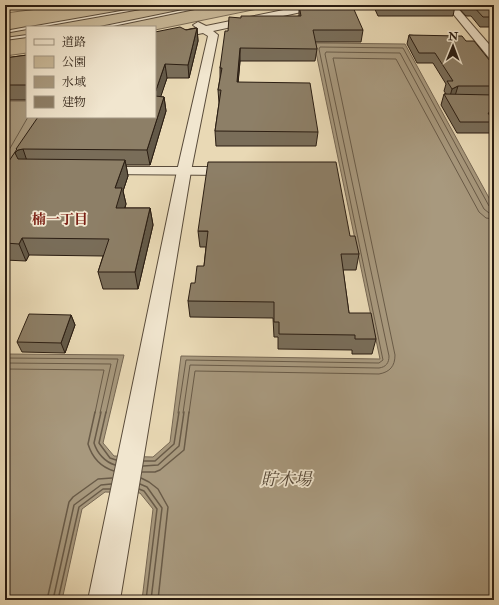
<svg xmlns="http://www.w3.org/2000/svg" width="499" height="605" font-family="'IM FELL Double Pica','Noto Serif JP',serif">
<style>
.green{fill:#c9b999;stroke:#7a6b56}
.water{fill:#a8997e;stroke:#766753}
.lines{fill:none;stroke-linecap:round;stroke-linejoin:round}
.shore-far1{stroke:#695b48;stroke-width:1}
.shore{stroke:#695b48;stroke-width:1.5}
.service-casing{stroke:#5a4c3b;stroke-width:2}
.minor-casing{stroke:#5a4c3b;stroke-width:2}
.tertiary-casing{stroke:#5a4c3b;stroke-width:2}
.service{fill:#f1e6cf;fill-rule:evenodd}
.minor{fill:#f1e6cf;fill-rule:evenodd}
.tertiary{fill:#f1e6cf;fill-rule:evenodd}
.wall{fill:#796d59;stroke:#2a1d12}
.shaded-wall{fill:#635948;stroke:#2a1d12}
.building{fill:#8d7f67;stroke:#2a1d12}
.labels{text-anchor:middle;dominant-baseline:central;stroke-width:3.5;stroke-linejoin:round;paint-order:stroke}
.neighbourhood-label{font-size:14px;font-weight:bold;fill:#7a1f14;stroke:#f1e6cf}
.near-water-label{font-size:17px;font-style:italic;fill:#564838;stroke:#f1e6cf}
</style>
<rect width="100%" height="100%" fill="#e9d9b5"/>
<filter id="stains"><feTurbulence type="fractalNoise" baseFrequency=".005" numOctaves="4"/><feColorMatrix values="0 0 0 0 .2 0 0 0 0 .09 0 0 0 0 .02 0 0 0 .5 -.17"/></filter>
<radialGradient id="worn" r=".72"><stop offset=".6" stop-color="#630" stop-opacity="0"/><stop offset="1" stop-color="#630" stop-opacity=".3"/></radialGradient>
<path class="green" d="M71,5H277L155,30V27H27V53L5,56V13Z"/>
<g class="water">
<path d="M314,43L405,44L494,207V600H142L153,509L140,493L105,492L82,509L62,600H5V354L124,355L103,443L114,456L153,457L170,442L181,356L380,359Z"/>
<path d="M5,101H27V117H47L5,185Z"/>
</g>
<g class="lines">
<g class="shore-far1">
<path d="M5,157L28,117"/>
<path d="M5,358L118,359L106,413"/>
<path d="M5,363L111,364L100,413"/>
<path d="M5,369L104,370L95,413"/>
<path d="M178,413L186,360L379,363L383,360L319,49L320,47L403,48L489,206L494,208"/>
<path d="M183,413L190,365L379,368C386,367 389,363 389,356L325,54L326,52L400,53L484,209L489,213H494"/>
<path d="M189,413L195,371L379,374C390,372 395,366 395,355L333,58L396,59L479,212L486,218L494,219"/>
</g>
<g class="shore">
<path d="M95,412L88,444C92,457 101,467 114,471"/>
<path d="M101,412L94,443C97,453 105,462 115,465"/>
<path d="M106,412L99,443L110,458L116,460"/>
<path d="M144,461H155L174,444L179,412"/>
<path d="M143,466L158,465L179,446L184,412"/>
<path d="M142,472H155L160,470L184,450L189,412"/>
<path d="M141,478L149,482L158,489L168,507L158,600"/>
<path d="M140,484L147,487L162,508L151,600"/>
<path d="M139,489L144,491L157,509L146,600"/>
<path d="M47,600L69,502L73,497L98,479L112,478"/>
<path d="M53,600L74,505L101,485L111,484"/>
<path d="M58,600L79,507L103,489H110"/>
</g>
<g class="service-casing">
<g id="service">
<path d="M155,5H163L39,27H30Z"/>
<path d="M207,5H214L108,27H100Z"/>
<path d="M27,27V29L5,33V31Z"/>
<path d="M27,35V37L5,40V38Z"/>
</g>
</g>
<g class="minor-casing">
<path id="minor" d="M106,167H229L233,168L235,171L233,174L229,175L102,174L100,171L102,168Z"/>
</g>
<g class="tertiary-casing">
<g id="tertiary">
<path d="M308,5H324L320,8L213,31L218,35L191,171L120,600H88L177,171L208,36L203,33L155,43V37L197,28L193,25L198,22L206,26Z"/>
<path d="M446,5H455L494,50V60L490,59Z"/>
</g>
</g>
<use href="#service" class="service"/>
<use href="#minor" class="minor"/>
<use href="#tertiary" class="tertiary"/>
</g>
<g class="wall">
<path d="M299,5L363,30L361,42H315L317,49L315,61H240L238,82L318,132L316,146H216L215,131L219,103L218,90L220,78V68L228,31L299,16Z"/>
<path d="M373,5H455V6L453,16H378Z"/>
<path d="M456,5H494V29L492,27H480L471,16H466Z"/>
<path d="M197,28L198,41L189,78H167L160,97H164L166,111L150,165H126L128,176L123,191L126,204L125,208H150L153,225L138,289H103L98,272L103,256L29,255L26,261L5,260V167L17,150L16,149L155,32L186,30Z"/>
<path d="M409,35L466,41L494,66V124H493L490,133H457L441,105L444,94H446L444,91L446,84L433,63H417L407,44Z"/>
<path d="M27,55V100H5V58Z"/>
<path d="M198,231L350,236L359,254L356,270H343L349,313L376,339L372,354H352V350L278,349V337H274L273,318L190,317L188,301L204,266L206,247H200Z"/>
<path d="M71,315L75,325L65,353L22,352L17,342Z"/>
</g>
<g class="shaded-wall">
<path d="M197,28L198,41L189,78L188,65Z"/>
<path d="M240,48V61L237,96V82Z"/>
<path d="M165,64L167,78L156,111L155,93Z"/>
<path d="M458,86L455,96L449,100L452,89Z"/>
<path d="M164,97L166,111L150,165L147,150Z"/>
<path d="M23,149L28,164L21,169L15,153L18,150Z"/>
<path d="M125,160L128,176L123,191L126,204L119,224L116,208L115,188Z"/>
<path d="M150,208L153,225L138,289L135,272Z"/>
<path d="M22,238L29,255L26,261L19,244Z"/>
<path d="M71,315L75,325L65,353L61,343Z"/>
</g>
<g class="building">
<path d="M299,5H352L363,30H313L317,49L240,48L237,82L310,83L318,132L215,131L221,90H218L222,68H220L225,31H228L229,17L241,18V16H301Z"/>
<path d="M379,5H455V6H380Z"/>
<path d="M468,5H494V17H483L473,6H469Z"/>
<path d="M180,27L186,30L197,28L188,65L165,64L155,93V32Z"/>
<path d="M409,35L459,36H462L466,41H474L494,66V86H458L452,89L447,81H453L435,53H419Z"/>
<path d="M27,55V85H5V58Z"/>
<path d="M444,94L494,95V112L488,113L494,122H460Z"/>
<path d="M155,96L164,97L147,150L23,149L18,150L15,153L18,159L125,160L115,188H122L116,208H150L135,272H98L109,239L22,238L19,244L5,243V167L17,149H16L38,117H155Z"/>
<path d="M208,162H336L350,236H355L359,254H341L349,313H371L376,339H355V335L279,334V322H274V302L188,301L191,283H195L197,266H204L208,231H198Z"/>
<path d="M29,314L71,315L61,343L17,342Z"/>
</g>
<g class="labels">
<g class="neighbourhood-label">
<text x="60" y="219">楠一丁目</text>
</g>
<g class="near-water-label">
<text x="286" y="479">貯木場</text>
</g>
</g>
<rect width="499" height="605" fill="none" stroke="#e9d9b5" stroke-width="20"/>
<rect x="6" y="6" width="487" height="593" fill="none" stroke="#2a1d12" stroke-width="2"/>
<rect x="10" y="10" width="479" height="585" fill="none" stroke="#2a1d12"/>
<rect x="26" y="26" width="130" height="92" fill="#f1e6cf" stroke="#a19683"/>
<rect x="34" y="39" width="20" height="6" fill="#f1e6cf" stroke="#a19683"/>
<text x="62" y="46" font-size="12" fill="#2a1d12">道路</text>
<rect x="34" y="56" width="20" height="12" fill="#c9b999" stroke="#a19683"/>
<text x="62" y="66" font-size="12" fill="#2a1d12">公園</text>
<rect x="34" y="76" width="20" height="12" fill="#a8997e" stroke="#a19683"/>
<text x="62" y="86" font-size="12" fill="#2a1d12">水域</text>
<rect x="34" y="96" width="20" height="12" fill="#8d7f67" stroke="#a19683"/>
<text x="62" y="106" font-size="12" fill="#2a1d12">建物</text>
<g transform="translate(453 46) rotate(1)" stroke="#f1e6cf" stroke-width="3" paint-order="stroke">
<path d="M0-3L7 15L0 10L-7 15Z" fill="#2a1d12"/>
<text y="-6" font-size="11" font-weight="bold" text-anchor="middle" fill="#2a1d12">N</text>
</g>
<rect width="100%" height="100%" filter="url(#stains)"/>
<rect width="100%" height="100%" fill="url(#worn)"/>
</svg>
